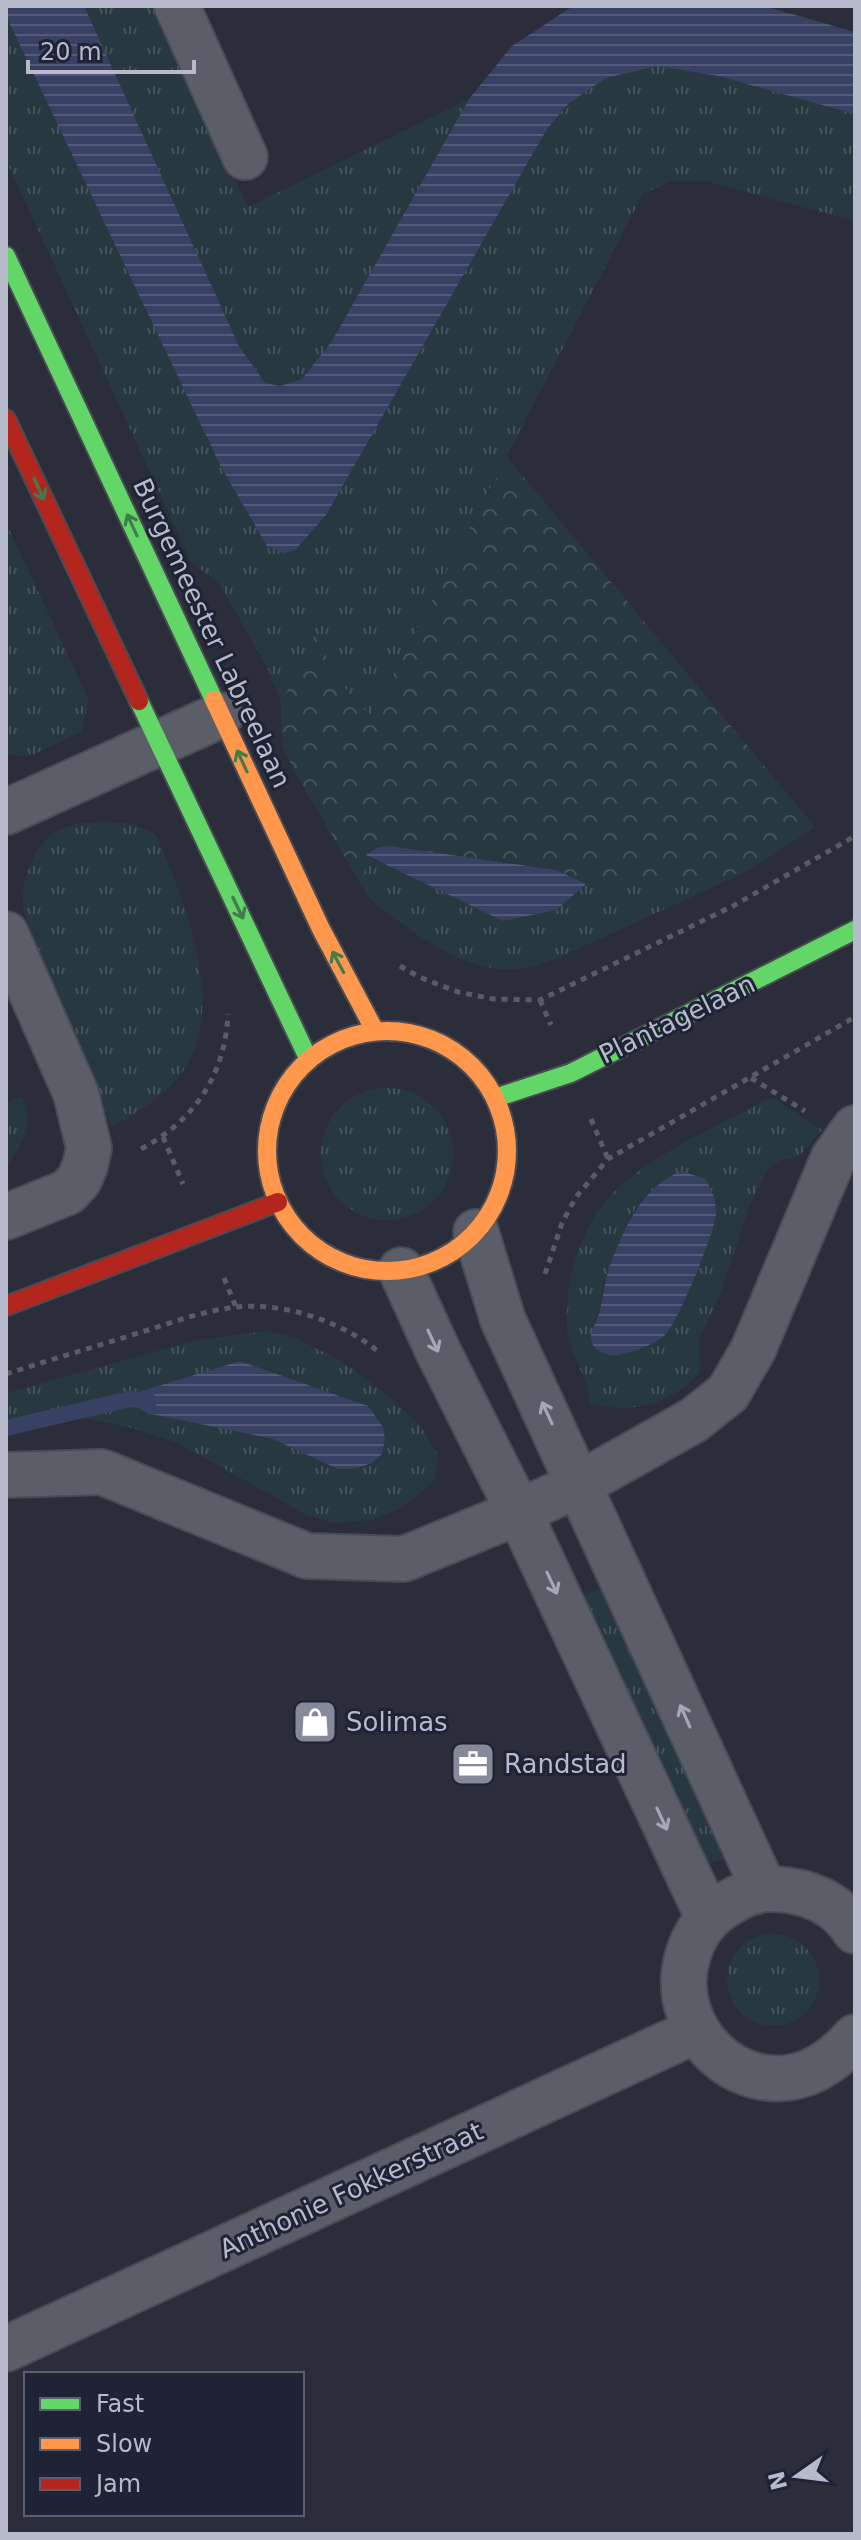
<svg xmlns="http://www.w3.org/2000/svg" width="861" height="2540" font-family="'DejaVu Sans',sans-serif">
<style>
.grass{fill:url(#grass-tufts);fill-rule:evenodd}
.forest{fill:url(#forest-crowns)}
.water{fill:url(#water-rules)}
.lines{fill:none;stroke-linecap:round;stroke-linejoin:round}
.stream{stroke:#384163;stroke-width:16}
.street-casing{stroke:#494b54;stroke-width:48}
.fast-casing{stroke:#494b54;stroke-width:22}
.slow-casing{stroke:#494b54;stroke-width:22}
.jam-casing{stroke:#494b54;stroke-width:22}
.path{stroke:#595c64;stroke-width:5;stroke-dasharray:6 6;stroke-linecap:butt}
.street{stroke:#5b5e68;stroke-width:44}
.fast{stroke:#63d668;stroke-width:18}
.slow{stroke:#ff974d;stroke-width:18}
.jam{stroke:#b3261e;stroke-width:18}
.oneway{stroke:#407c4e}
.oneway2{stroke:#a4a8b6}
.labels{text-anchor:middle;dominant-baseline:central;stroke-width:6;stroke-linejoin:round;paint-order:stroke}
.street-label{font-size:26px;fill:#b6baca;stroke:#1e2335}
.poi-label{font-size:26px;fill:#b6baca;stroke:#1e2335;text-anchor:start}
</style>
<defs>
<pattern id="grass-tufts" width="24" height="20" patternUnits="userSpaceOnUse" patternTransform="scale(2)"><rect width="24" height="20" fill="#283840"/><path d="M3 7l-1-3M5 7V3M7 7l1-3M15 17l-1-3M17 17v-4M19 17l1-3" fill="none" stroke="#45535a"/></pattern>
<pattern id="forest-crowns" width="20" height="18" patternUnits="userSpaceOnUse" patternTransform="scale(2)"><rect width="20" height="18" fill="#283840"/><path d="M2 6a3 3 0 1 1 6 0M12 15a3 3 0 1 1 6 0" fill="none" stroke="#45535a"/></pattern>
<pattern id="water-rules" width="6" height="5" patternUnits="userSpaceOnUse" patternTransform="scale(2)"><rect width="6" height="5" fill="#384163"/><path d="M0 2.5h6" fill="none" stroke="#535a78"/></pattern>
</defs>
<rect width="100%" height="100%" fill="#2b2e3a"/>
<g class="grass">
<path d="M84,6H153L248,207L469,99L332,341L302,379L280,386L265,383L239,346Z"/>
<path d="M6,16L220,465L295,549L326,515L547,129L569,103L606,78L657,65L718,76L855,114V221L706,181H670L643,194L371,717L342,685L315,636L281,703L269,671L219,583L192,563L6,160Z"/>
<path d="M6,523L89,700L81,732L30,756L6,755Z"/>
<path d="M111,822L131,823L156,835C184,901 233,1016 176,1080C158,1100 136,1113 112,1127L30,933C28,923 23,913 23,903C21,877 37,840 61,829C76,821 95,822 111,822Z"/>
<path d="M366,855L375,861L556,910L586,884H688L748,871L560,957C544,963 525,970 507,969C456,968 410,930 371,900L363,888Z"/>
<circle cx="387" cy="1154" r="66"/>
<path d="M22,1096C33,1124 23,1145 6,1167V1103Z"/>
<path d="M772,1097L822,1130L799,1156L782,1160L768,1169L750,1204L718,1300L698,1340L700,1372C672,1404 632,1415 590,1403C591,1382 569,1355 567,1328C564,1283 581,1224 614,1192C651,1155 724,1122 772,1097ZM635,1209L716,1217L666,1334L642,1350L591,1336L599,1315L602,1290L609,1269Z"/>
<path d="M267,1331L296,1338L329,1355L354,1370L387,1395L419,1424L438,1454L435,1479L418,1495L396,1510L372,1520L335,1523L307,1515L178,1443L133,1428L74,1416L6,1434V1393L197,1340ZM240,1361L368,1406L338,1469L273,1439L213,1425L130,1399L135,1393Z"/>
<path d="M603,1587L729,1856L706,1866L581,1598Z"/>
<circle cx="773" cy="1980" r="46"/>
</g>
<path class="forest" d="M507,457L815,827L748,871L688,884H586L556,870L500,861L366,855L363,888L303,786L282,747L281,703L315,635L342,685L371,717Z"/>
<g class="water">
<path d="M6,6H84L239,346L265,383L280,386L302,379L332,341L469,99L512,46L570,8L764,6L855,32V114L718,76L657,66L606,78L569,103L547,129L326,515L295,550L283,553L267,546L220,465L6,16Z"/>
<path d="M389,846L556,870L586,884L556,910L503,921L366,855L377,848Z"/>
<path d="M681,1171L705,1179C712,1190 716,1199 716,1213C716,1230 677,1325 664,1336C650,1348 602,1367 592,1343C588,1334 597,1323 599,1314C604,1293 604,1281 612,1260C627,1223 642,1188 681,1171Z"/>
<path d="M240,1361L368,1406L383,1427L385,1439L382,1454L372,1463L357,1468L338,1469L273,1439L147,1413L133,1404L130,1399L135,1393Z"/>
</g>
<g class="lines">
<path class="stream" d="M6,1428L130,1399L149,1401"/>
<g class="street-casing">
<g id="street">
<path d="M177,6L245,157"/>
<path d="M6,812L221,715"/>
<path d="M6,934L76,1094L89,1148L85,1166L79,1180L68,1192L6,1217"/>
<path d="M476,1232L503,1320L764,1889"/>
<path d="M401,1270L438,1351L519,1512L708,1917"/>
<path d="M6,1475L102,1472L307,1556L404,1559L519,1512L580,1484L694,1420L728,1393L753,1350L833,1159L855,1128"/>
<path d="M855,1931C837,1902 806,1890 773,1889C752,1888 733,1899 717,1911C703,1922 693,1938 688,1955C666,2026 735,2099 807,2073C827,2065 841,2053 855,2037"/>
<path d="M6,2349L695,2031"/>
</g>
</g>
<g class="fast-casing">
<g id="fast">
<path d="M6,256L214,700"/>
<path d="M139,701L309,1060"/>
<path d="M495,1098L571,1073L855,930"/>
</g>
</g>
<g class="slow-casing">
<g id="slow">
<path d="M214,700L321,929L375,1031"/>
<circle cx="387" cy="1151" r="120"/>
</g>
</g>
<g class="jam-casing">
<g id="jam">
<path d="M6,419L139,701"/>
<path d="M6,1306L278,1202"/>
</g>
</g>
<g class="path">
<path d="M400,966L419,977L458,992L493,999L540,1000L733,906L855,836"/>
<path d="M540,1000L551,1025"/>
<path d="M751,1078L805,1111"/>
<path d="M591,1119L608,1159"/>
<path d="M163,1137L183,1184"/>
<path d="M141,1149C195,1120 225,1075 228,1014"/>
<path d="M545,1274L562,1223L576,1197L608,1159L855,1017"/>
<path d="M224,1278L236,1307"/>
<path d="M6,1374C53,1359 100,1345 148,1330C176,1321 207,1310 237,1307C285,1302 344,1322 381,1354"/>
</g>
<use href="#street" class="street"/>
<use href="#fast" class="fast"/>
<use href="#slow" class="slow"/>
<use href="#jam" class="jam"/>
</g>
<defs><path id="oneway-shaft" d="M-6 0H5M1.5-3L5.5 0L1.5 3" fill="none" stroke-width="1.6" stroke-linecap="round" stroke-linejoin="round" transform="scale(2)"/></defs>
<g class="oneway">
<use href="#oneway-shaft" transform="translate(39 489) rotate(65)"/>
<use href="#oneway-shaft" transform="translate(132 525) rotate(-115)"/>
<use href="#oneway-shaft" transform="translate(242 761) rotate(-115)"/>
<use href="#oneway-shaft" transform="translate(238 908) rotate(64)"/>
<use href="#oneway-shaft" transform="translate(338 962) rotate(-118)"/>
</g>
<g class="oneway2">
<use href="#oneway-shaft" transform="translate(433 1341) rotate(65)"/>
<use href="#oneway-shaft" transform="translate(547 1413) rotate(-115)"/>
<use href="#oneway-shaft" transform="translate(552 1583) rotate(65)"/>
<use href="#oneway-shaft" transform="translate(685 1716) rotate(-114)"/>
<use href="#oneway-shaft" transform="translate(662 1819) rotate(65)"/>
</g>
<defs>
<g id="shop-square" transform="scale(2.3)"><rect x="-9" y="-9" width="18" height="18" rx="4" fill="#858998" stroke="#1e2335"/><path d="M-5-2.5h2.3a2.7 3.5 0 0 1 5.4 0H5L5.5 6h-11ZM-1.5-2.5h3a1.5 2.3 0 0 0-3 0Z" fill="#fff"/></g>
<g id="office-square" transform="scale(2.3)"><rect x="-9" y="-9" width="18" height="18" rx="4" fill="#858998" stroke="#1e2335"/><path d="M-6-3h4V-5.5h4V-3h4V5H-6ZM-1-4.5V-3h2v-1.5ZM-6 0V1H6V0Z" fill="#fff"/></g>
</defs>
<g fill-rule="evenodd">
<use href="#shop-square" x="315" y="1722"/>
<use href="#office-square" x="473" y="1764"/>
</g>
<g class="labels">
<g class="street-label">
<text transform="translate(212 633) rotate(65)">Burgemeester Labreelaan</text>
<text transform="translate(677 1019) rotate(-26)">Plantagelaan</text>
<text transform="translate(351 2190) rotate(-25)">Anthonie Fokkerstraat</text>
</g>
<g class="poi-label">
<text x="346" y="1722">Solimas</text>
<text x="504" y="1764">Randstad</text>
</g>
</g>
<rect width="861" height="2540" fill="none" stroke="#b6baca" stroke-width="16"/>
<rect x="24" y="2372" width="280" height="144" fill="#1e2335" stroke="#5b5f71" stroke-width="2"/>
<rect x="40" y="2398" width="40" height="12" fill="#63d668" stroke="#5b5f71" stroke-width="2"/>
<text x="96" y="2412" font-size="24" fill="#b6baca">Fast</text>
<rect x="40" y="2438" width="40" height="12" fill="#ff974d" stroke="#5b5f71" stroke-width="2"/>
<text x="96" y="2452" font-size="24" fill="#b6baca">Slow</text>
<rect x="40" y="2478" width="40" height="12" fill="#b3261e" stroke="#5b5f71" stroke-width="2"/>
<text x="96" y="2492" font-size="24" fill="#b6baca">Jam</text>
<g transform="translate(797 2476) rotate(256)" stroke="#1e2335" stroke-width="6" paint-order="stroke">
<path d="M0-6L14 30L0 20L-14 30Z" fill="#b6baca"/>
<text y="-12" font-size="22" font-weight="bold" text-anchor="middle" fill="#b6baca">N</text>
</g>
<path d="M28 60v12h166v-12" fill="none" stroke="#b6baca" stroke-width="4"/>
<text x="40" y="60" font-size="24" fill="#b6baca" stroke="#1e2335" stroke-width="6" paint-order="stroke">20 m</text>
</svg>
